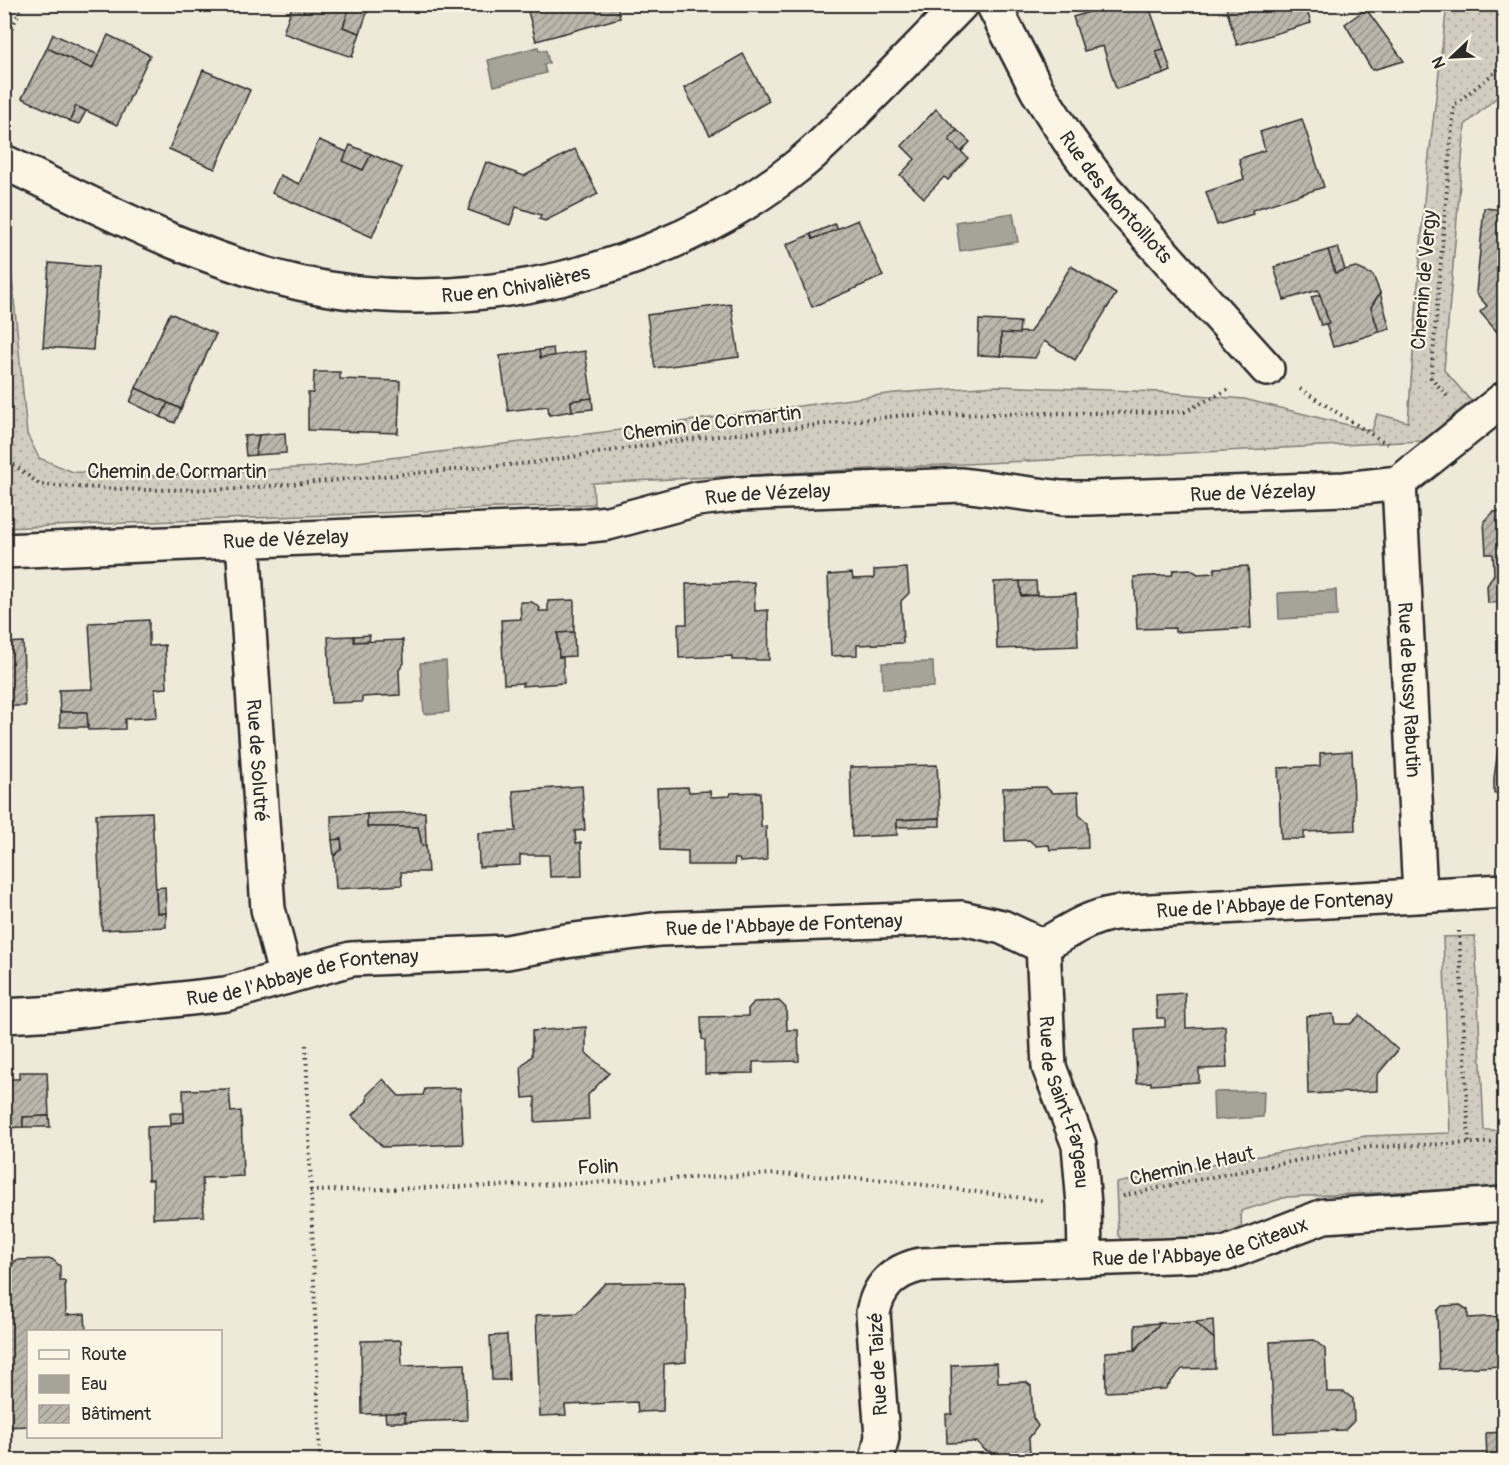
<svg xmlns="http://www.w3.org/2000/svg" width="1509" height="1465" font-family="Pangolin,sans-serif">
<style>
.grass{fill:url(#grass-dots);stroke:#7e7c76;stroke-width:1.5}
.water{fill:#a6a399;stroke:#75736d;stroke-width:1.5}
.building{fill:url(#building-hatch);stroke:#2b2b2b;stroke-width:1.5}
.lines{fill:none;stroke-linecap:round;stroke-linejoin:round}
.minor-casing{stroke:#2b2b2b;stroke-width:38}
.path{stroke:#2b2b2b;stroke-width:4;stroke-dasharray:1.5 4.5;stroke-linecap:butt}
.minor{stroke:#fcf5e5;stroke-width:33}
.labels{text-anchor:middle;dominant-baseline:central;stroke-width:4.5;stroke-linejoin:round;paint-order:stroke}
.street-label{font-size:20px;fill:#2b2b2b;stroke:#fcf5e5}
</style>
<defs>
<pattern id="grass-dots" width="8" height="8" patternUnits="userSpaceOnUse" patternTransform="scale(1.5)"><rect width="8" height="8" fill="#d2cdc0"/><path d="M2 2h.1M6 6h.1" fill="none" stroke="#b4b0a5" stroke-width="1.8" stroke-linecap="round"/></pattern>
<pattern id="building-hatch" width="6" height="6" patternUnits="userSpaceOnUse" patternTransform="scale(1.5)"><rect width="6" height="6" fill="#bcb7ac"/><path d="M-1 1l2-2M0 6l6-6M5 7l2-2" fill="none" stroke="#99958c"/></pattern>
</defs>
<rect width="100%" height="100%" fill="#efe9da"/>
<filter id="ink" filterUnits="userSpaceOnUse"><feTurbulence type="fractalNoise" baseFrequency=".0167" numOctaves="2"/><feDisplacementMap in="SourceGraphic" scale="12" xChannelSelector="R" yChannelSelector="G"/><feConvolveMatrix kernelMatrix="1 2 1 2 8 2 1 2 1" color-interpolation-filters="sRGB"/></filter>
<g filter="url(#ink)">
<g class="grass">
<path d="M1447,5H1504V91L1465,125L1444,370L1471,401L1422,441L593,483L594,504L5,528V206L27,434L39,458L73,472L154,476L316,467L637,428L895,393L996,386L1161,392L1244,399L1372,431L1377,414L1408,422L1425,190Z"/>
<path d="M1475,936L1484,1130H1504V1187L1287,1197L1241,1211L1242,1245H1125L1118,1235L1116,1183L1365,1136L1450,1133L1443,937Z"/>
</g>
<g class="water">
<path d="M538,47L539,51L546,50L549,63L544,65L546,73L494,86L488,60Z"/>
<path d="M1013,213L1018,242L960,251L956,222Z"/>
<path d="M1336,590L1337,616L1279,619L1278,593Z"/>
<path d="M446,661L449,712L424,714L420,663Z"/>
<path d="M933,662L934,687L883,689L882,663Z"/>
<path d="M1264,1091L1263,1117L1214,1120L1213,1092Z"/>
</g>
<g class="building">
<path d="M293,4H351L343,27L360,33L352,57L283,33Z"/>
<path d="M351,4H370L360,33L343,27Z"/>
<path d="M526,4H617L620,18L536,41Z"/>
<path d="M1115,4H1148L1164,49L1156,51L1164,74L1116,89L1103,46L1084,51L1073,17Z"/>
<path d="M1225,4H1305L1311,23L1237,45Z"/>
<path d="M1366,9L1404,61L1372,70L1345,24Z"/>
<path d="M53,34L99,55L92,69L47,48Z"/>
<path d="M108,35L150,55L117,125L76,106L70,121L22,98L47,48L92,69Z"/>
<path d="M1164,49L1171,71L1164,74L1156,51Z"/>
<path d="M743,54L769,101L710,135L684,88Z"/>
<path d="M203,70L250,90L215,169L169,149Z"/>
<path d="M76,106L86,111L79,124L70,121Z"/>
<path d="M936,109L957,130L949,140L968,158L948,180L944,177L924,198L900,175L915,159L902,146Z"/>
<path d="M1302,119L1324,187L1252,210L1253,214L1217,225L1206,192L1244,179L1239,159L1265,150L1260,132Z"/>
<path d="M957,130L970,142L961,152L949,140Z"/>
<path d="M319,140L347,152L343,161L363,170L371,154L402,168L372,237L272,193L280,175L299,184Z"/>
<path d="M350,145L371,154L363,170L343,161Z"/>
<path d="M575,149L598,194L545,221L539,219L541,215L516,207L510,225L468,210L486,162L524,176Z"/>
<path d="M1484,208L1504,210V340L1480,312L1487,306L1476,293Z"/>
<path d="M858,220L883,276L812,307L786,245L811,234L813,239Z"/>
<path d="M835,224L838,229L813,239L811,234Z"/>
<path d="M1338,247L1345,270L1335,273L1328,250Z"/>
<path d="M1328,250L1335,273L1355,267L1373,275L1380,293L1371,307L1379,332L1333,347L1326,324L1329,323L1318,290L1284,300L1274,267Z"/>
<path d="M49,263L98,267L93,350L43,347Z"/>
<path d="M1071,266L1116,294L1075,360L1044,341L1035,358L1001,356V333L1030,332Z"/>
<path d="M1380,293L1390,329L1379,332L1371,307Z"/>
<path d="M1320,295L1329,323L1321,325L1311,297Z"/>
<path d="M731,304L739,357L655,368L647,315Z"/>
<path d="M170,313L216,334L181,409L136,388Z"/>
<path d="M979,320L1020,322L1019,334L1001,333V356L978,355Z"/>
<path d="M553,348L554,356L540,358L539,350Z"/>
<path d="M539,350L540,358L585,351L592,398L571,401L572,411L549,415L548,406L508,411L500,356Z"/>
<path d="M314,372H340V379L400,381L398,433L308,430V393H313Z"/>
<path d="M136,388L168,403L161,417L130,402Z"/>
<path d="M592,398L593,409L572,411L571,401Z"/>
<path d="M168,403L181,409L175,423L161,417Z"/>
<path d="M285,433L286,453L255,455L259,435Z"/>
<path d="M259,435L255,455L246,456L244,436Z"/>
<path d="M1504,511V602L1488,603L1487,586L1494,574L1493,554H1486L1484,521L1493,512Z"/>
<path d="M1248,566L1251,628L1175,632V628L1137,629L1134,577L1172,575L1173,570L1190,569L1198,574L1214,573L1215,568Z"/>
<path d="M907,568L909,593L901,601L903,643L857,645V655L831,656L828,575L852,573L853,579L874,578V570Z"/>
<path d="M1020,581H1036L1037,595L1021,596Z"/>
<path d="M1020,581L1021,596L1076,594L1078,646L997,649L994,582Z"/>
<path d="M754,582L755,611L768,610L769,660H732V656L679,658L678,624H687L686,584Z"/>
<path d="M574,600V632L558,633L559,657H563L564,683L522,686L523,683L504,684L501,620L521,619L520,602H532L540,608L539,611H548V601Z"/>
<path d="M149,620V646L165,645L167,688L155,689L157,717L125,719V729L88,730L87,712H60L59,690L93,689L89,623Z"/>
<path d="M574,632L575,656L559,657L558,633Z"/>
<path d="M370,635L369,641L354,642V636Z"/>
<path d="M354,636V642L403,640L404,663L399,670L400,695L362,697V702L331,703L328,637Z"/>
<path d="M23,642L25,706H4V643Z"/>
<path d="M60,712H87L88,727H60Z"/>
<path d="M1501,730H1504V793H1494V778Z"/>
<path d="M1352,751L1355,830L1304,832V839H1281L1278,768L1320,766V753Z"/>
<path d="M937,765L940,818L897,820V835L852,837L850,767Z"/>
<path d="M582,786L585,830L575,831L576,843L581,842L582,876L550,877L549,855H520V865L479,867L478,833L516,831L513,791Z"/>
<path d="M688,787L689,792L710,791L711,797L730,796L731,793L760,792L761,827L766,826L767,860L740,862L739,859H735L734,865H688V851L660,850L657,788Z"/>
<path d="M1046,787L1052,793L1078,792L1079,815L1087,822L1088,848L1050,850L1049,845L1036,846L1029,840L1005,841L1003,788Z"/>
<path d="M152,812L157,913H166V927L102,930L96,814Z"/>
<path d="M425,812L426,846H422L418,827H367V814Z"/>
<path d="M367,814V827H418L422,846H426L428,872H401L402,885L336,889L334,856L342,849L341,839L332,840L331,816Z"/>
<path d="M940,818V826L897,827V820Z"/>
<path d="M341,839L342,849L334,856L332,840Z"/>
<path d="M165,887L166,913H157L156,888Z"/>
<path d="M1185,993L1186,1028L1225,1026L1227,1068L1199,1069V1082L1151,1085V1082L1137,1083L1135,1029L1165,1027V1018H1157L1156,995Z"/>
<path d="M779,1001L786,1008L787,1030H798L799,1061L753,1062V1073L705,1074V1040L702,1039L701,1017L748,1016V1009L754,1002Z"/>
<path d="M1333,1014L1335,1024H1350L1360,1015L1398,1050L1377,1075V1091L1308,1094L1306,1016Z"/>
<path d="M586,1027V1053L609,1073L588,1095L589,1119L535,1122V1097L523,1098L521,1067L532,1056V1031Z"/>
<path d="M19,1072H47L49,1116L23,1117V1127L4,1128V1079H19Z"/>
<path d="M383,1079L399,1096L423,1095L425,1089L460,1088L463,1144L383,1147L352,1116L367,1101V1095Z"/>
<path d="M229,1089L231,1112L241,1111L243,1176L202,1178L204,1216L153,1218V1180H148L147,1127L171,1126V1123L184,1122L183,1090Z"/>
<path d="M170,1113H184V1122L171,1123Z"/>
<path d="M49,1116L50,1127H23V1117Z"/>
<path d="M52,1259L60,1266V1281H65L66,1315L85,1314L86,1332H28V1426L4,1427L5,1283H10L9,1268L16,1260Z"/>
<path d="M685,1282L686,1362L664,1364L663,1411L638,1412L637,1402L565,1405L566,1415L540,1416L536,1315L577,1313L605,1283Z"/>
<path d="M1460,1305L1468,1310V1318L1504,1316V1366L1439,1369L1437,1311L1442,1306Z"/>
<path d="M1213,1320L1214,1339L1195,1322Z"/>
<path d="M1195,1322L1214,1339L1215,1368L1182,1369L1165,1389L1106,1392L1105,1352L1135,1350L1160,1323Z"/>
<path d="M1160,1323L1135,1350V1325Z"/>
<path d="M507,1335L509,1380H492L490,1336Z"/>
<path d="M401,1340L402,1366L465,1364L467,1420L405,1422V1413L362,1414L361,1341Z"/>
<path d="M1314,1340L1325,1349L1327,1392H1344L1353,1399L1354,1421L1345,1430L1274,1433L1270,1342Z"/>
<path d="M997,1363L998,1383L1026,1382L1031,1386L1033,1418L1038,1426L1029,1438L1030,1454L991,1455V1452L985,1450L977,1442L947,1443L946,1414H952L951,1365Z"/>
<path d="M385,1413H405V1422H386Z"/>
<path d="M1504,1432V1460H1487L1486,1433Z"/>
</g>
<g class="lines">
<g class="minor-casing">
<g id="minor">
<path id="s1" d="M993,4L1037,90L1069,140L1104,188L1267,369"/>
<path id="s2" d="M4,162C101,208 195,259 299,283C464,321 663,273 795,168C821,148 843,124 866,101C898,69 929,37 961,4"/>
<path id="s3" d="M1399,483L1420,895"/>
<path id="s4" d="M243,542L268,909L286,977"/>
<path id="s5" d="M4,551L581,526L608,523L697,499L739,494L962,485L1062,498H1089L1345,489L1399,483L1504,399"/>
<path id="s6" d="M1043,946L1049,1067L1079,1145L1084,1205L1085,1258"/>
<path id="s7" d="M4,1016L57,1013L226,994L351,959L507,952L566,941L660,929L962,918L1002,927L1043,946C1067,932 1088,917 1115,913L1504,891"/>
<path id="s8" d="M877,1460L882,1437L873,1313C878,1286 894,1271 920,1265L1225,1254L1324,1216L1504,1204"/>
</g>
</g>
<g class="path">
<path d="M4,44L23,4"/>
<path d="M1300,389L1387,444"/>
<path d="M1447,396L1431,378L1454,105L1504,65"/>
<path d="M4,457L40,485L142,490L235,489L531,463L683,440L905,415L1184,412L1231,388"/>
<path d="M1459,931L1469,1143"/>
<path d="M306,1045L320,1460"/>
<path d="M310,1191L566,1184L775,1174L887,1180L1045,1201"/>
<path d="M1123,1196L1176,1184L1367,1147L1504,1142"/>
</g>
<use href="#minor" class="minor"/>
</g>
</g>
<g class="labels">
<g class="street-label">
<text stroke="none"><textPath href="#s1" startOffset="230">Rue des Montoillots</textPath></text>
<text transform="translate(1424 280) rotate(-85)">Chemin de Vergy</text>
<text stroke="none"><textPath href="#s2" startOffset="538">Rue en Chivalières</textPath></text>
<text transform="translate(712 423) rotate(-7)">Chemin de Cormartin</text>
<text x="177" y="471">Chemin de Cormartin</text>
<text stroke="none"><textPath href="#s5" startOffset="1254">Rue de Vézelay</textPath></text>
<text stroke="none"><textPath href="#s5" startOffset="768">Rue de Vézelay</textPath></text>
<text stroke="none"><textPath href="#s5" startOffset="282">Rue de Vézelay</textPath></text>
<text stroke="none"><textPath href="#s3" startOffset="207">Rue de Bussy Rabutin</textPath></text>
<text stroke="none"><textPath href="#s4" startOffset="219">Rue de Solutré</textPath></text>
<text stroke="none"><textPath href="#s7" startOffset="1292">Rue de l'Abbaye de Fontenay</textPath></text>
<text stroke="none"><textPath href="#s7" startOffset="788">Rue de l'Abbaye de Fontenay</textPath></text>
<text stroke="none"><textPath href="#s7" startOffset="302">Rue de l'Abbaye de Fontenay</textPath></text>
<text stroke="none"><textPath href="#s6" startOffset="159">Rue de Saint-Fargeau</textPath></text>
<text transform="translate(1192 1166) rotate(-12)">Chemin le Haut</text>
<text transform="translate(598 1167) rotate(-3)">Folin</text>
<text stroke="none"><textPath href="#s8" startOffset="502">Rue de l'Abbaye de Citeaux</textPath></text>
<text transform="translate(878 1364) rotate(-93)">Rue de Taizé</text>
</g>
</g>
<rect width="1509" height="1465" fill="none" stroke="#fcf5e5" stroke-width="24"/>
<rect x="12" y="12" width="1485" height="1441" fill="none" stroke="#2b2b2b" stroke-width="2" filter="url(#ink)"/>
<rect x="27" y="1330" width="195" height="108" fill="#fcf5e5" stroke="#a8a49b" stroke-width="1.5"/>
<rect x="39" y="1350" width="30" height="9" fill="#fcf5e5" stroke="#a8a49b" stroke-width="1.5"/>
<text x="81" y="1360" font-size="18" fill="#2b2b2b">Route</text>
<rect x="39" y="1375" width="30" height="18" fill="#a6a399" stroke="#a8a49b" stroke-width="1.5"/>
<text x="81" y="1390" font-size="18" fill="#2b2b2b">Eau</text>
<rect x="39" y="1405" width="30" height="18" fill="url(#building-hatch)" stroke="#a8a49b" stroke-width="1.5"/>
<text x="81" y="1420" font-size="18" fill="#2b2b2b">Bâtiment</text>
<g transform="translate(1452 57) rotate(247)" stroke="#fcf5e5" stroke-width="4.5" paint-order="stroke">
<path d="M0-4.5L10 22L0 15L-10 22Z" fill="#2b2b2b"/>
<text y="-9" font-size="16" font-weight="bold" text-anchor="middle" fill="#2b2b2b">N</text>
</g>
</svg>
